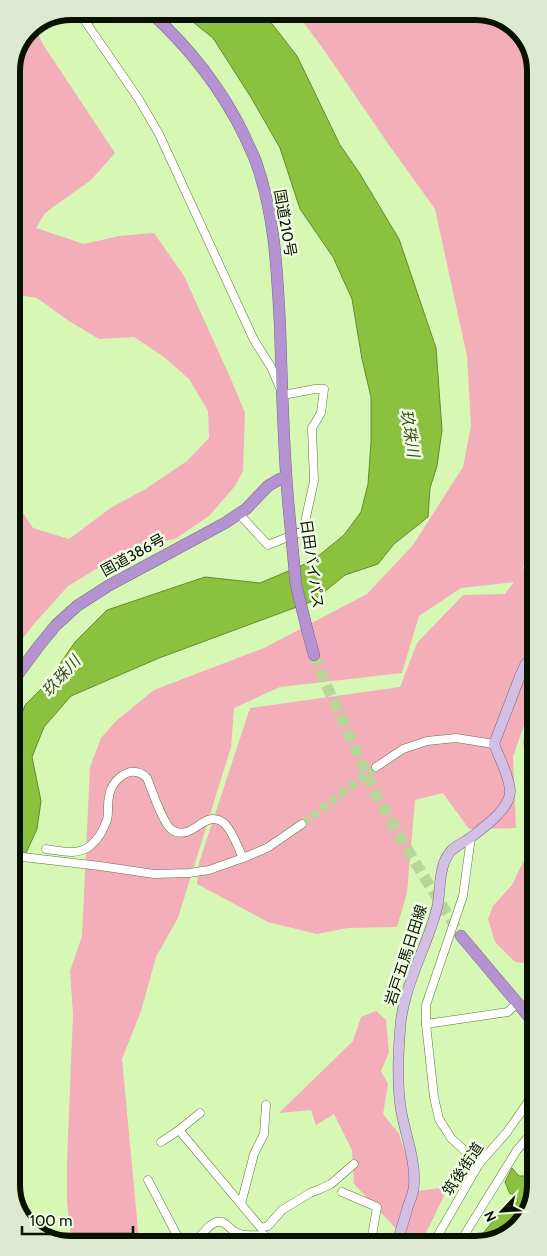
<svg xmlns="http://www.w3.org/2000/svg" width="547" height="1256" font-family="Cabin,'Noto Sans JP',sans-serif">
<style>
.green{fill:#f3aeb9}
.water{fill:#8cc03f;stroke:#648c2c}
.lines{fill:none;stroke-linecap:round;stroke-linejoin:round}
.minor-tunnel{stroke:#b8d59a;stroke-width:8;stroke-dasharray:8 4;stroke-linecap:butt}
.highway-tunnel{stroke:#b8d59a;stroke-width:11;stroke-dasharray:11 5.5;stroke-linecap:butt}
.minor-casing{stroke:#5d783b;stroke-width:9}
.major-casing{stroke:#786688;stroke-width:11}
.highway-casing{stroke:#786688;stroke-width:12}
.minor{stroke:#fff;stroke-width:8}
.major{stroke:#d3bee4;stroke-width:10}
.highway{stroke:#b593d2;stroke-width:11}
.highway-bridge-casing{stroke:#786688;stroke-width:12;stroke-linecap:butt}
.highway-bridge{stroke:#b593d2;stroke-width:11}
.labels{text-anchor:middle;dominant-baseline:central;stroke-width:5;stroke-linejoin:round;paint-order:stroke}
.street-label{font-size:15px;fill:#081200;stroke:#f0fde3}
.water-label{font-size:16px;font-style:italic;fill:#384e1c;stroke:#f0fde3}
.rim{fill:none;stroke:#081200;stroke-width:6}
</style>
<rect width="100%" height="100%" fill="#d7f7b5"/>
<g class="green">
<path d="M295,11H480L513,24L532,51L534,549L521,571L534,556V696L513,757L516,828L469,829L443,793L415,800L407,893L397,927L348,928L317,934L268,922L197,884L199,863L250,708L400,687L417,643L463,595L505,594L514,582L461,588L419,616L402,673L280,687L234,708L231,747L178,918L156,957L141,1011L122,1059L138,1230L142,1244L72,1245L67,1202V1162L73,1014L70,971L82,936L90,767L101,738L116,721L154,690L264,648L367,594L413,545L463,467L471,426L467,356L435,209L389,145L324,50Z"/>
<path d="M34,26L44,46L115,153L91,180L45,213L36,228L84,244L119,236L154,233L184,276L230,377L245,413L243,471L235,486L209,516L175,539L133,547L68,586L34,624L13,651V498L33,528L69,539L112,507L144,490L187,461L209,438L208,411L189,379L164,357L134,337L99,339L69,321L37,298L12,294L11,67L29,28Z"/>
<path d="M534,717L535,964L515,962L495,942L488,919L493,906L512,885L524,860L532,829L523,741Z"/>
<path d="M376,1011L386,1020L389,1052L381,1071L388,1084L383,1114L399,1134L417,1191L448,1187L429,1227L420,1242H400L402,1235L354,1184L352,1150L334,1114L316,1125L311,1110L279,1113L353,1041L361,1017Z"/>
<path d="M222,1236L259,1239L262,1243H221Z"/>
</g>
<g class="water">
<path d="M179,11H262L297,56L340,145L360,174L399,239L436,348L442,430L437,466L430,488L428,517L394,544L378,564L345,575L313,601L159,658L71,696L44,727L32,757L41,801L37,829L16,875L14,884L13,732L17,728L25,705L46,684L75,642L107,610L205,577L260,583L305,564L317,557L344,535L361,512L368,484L371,442V397L362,359L352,299L333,257L300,209L280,148L252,99L213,38Z"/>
<path d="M512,1168L519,1176H532L536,1168V1186L526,1219L496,1241L476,1242L506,1205L518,1202L515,1194H510L505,1182Z"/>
</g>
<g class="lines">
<path class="minor-tunnel" d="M302,824L376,767"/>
<path class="highway-tunnel" d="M314,655L328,689L376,795L415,862L461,936"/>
<g class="minor-casing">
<g id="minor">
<path d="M78,11L138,98L159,134L254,340L271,367L283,395L315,389H324L321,413L312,428L314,481L303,531L268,545L239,514"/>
<path d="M86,22L107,11"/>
<path d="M376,767L403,749L427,741L456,738L494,744"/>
<path d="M471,837L463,896L426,1005V1024L434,1097L439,1119L451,1138L479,1164"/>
<path d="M46,849C61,851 77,856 90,846C99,839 103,830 107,820C109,813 107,805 109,797C110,786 119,775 130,772C137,771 142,773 147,778C152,790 163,824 172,830C193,843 205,806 225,824C233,832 238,848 243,858"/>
<path d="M14,856L100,866L154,874L189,873L209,870L243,858L267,848L302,824"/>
<path d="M426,1024L508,1012L517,1003"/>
<path d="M179,1130L261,1228L268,1226L282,1210L310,1193L320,1189L331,1184L354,1164"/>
<path d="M161,1142L179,1130L200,1113"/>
<path d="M148,1180L180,1241L182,1244"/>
<path d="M342,1192L377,1207L371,1242"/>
<path d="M241,1204L254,1154L264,1134L266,1105"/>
<path d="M434,1242L479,1164L507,1132L526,1105L535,1089"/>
<path d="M460,1242L517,1150L536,1128"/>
<path d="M271,1243L274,1240L277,1243"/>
<path d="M194,1244C200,1237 213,1216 224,1223C230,1227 232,1232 240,1234C247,1236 256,1235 264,1235"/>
</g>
</g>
<g class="major-casing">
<path id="major" d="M397,1242C401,1230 405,1218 408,1206C411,1199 414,1192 414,1184C416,1162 405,1133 401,1110C397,1085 398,1056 400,1031C402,989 425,951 436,912C441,896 438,879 444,863C450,847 457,847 470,838C483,828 511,808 510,791C510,778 499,757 494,744L520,676L525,665L534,654"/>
</g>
<g class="highway-casing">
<g id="highway">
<path d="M149,11C189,47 222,89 245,137C248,145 253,153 256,162C275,216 277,269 280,326C282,384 283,442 288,500"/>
<path d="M308,633L314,655"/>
<path d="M13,681L38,647L56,625L77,606L108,586L225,523L246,509L268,486L280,479L286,477"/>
<path d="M461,936L535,1024"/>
</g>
</g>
<use href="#minor" class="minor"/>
<use href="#major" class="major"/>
<use href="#highway" class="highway"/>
<g class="highway-bridge-casing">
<path id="highway-bridge" d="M288,500L296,585L308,633"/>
</g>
<use href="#highway-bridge" class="highway-bridge"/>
</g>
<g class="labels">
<g class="street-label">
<text transform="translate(285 223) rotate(80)">国道210号</text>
<text transform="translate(133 555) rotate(-29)">国道386号</text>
<text transform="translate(312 564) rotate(82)">日田バイパス</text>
<text transform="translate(406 955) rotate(-72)">岩戸五馬日田線</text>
<text transform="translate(463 1169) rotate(-56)">筑後街道</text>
</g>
<g class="water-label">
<text transform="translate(410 433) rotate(81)">玖珠川</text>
<text transform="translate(61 676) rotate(-48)">玖珠川</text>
</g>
</g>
<path d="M0 0H547V1256H0ZM71 20H476A51 51 0 0 1 527 71V1185A51 51 0 0 1 476 1236H71A51 51 0 0 1 20 1185V71A51 51 0 0 1 71 20Z" fill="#ddead1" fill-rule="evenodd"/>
<path class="rim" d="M71 20H476A51 51 0 0 1 527 71V1185A51 51 0 0 1 476 1236H71A51 51 0 0 1 20 1185V71A51 51 0 0 1 71 20Z"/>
<g transform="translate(502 1211) rotate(245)" stroke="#f0fde3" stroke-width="4" paint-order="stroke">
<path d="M0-4L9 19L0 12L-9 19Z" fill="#081200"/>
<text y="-8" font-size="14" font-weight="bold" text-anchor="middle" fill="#081200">N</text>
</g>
<path d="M22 1226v8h111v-8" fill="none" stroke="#081200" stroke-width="2.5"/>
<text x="30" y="1226" font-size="15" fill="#081200" stroke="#f0fde3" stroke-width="4" paint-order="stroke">100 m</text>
</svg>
